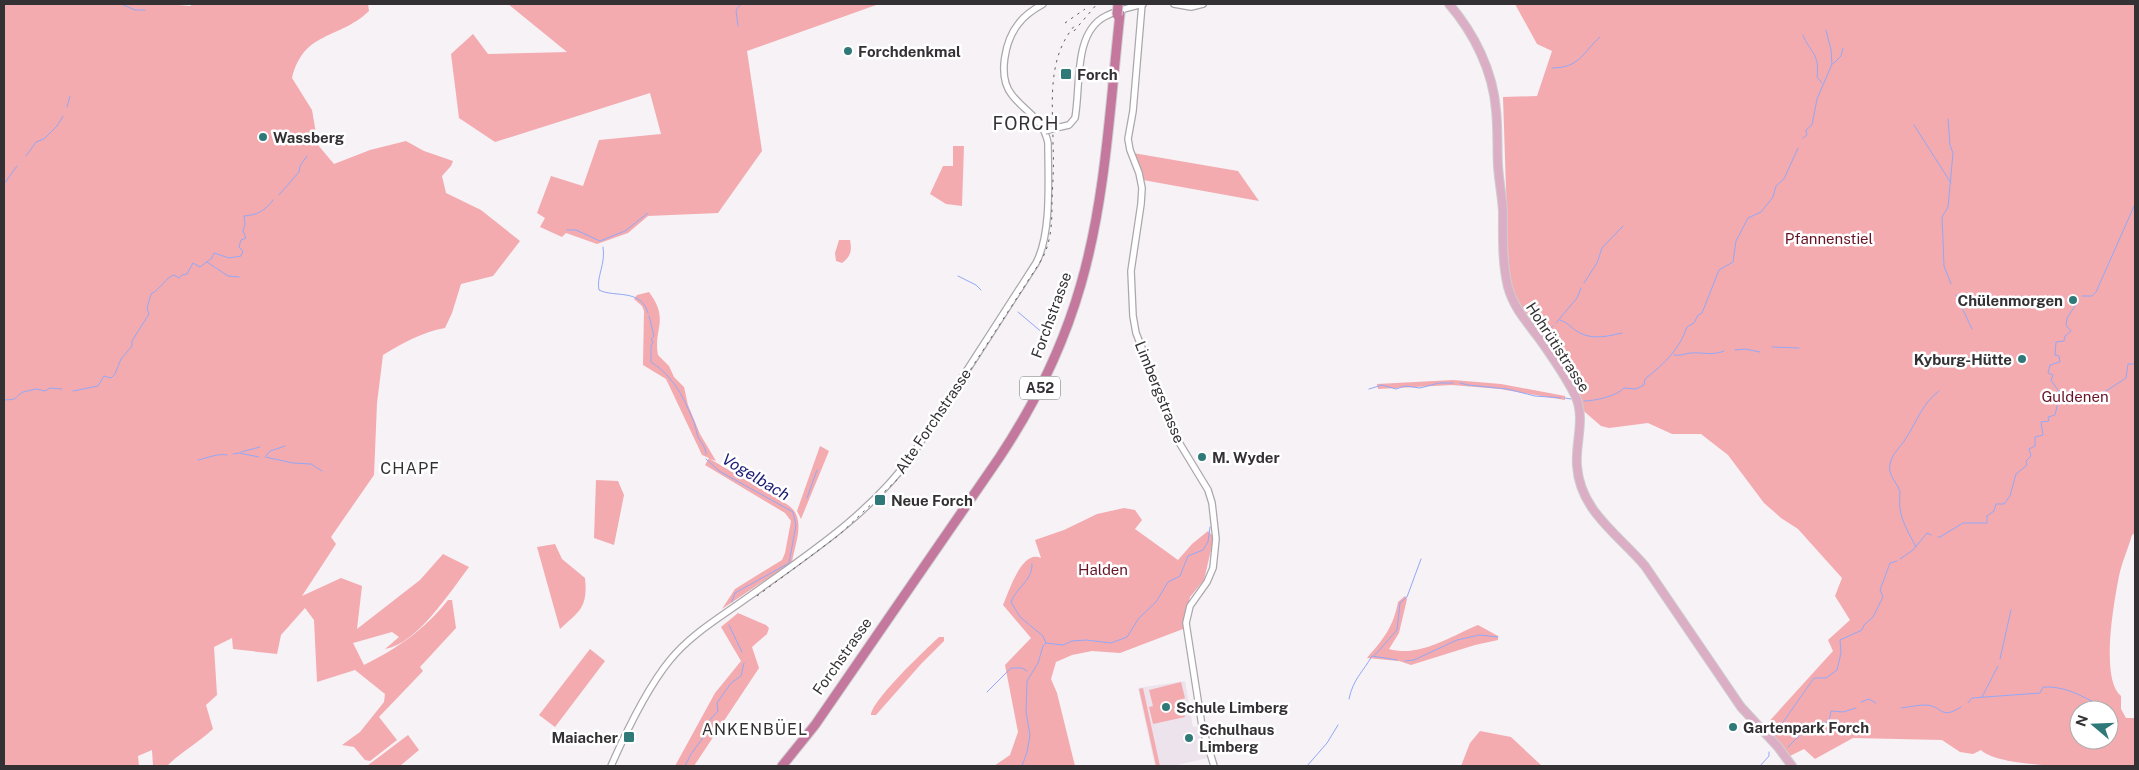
<svg xmlns="http://www.w3.org/2000/svg" width="2139" height="770" font-family="'Public Sans',sans-serif">
<style>
.built{fill:#ece3ed}
.green{fill:#f3abb0;fill-rule:evenodd}
.lines{fill:none;stroke-linecap:round;stroke-linejoin:round}
.stream{stroke:#93a8f6;stroke-width:1}
.minor-casing{stroke:#aba7ab;stroke-width:8}
.major-casing{stroke:#cecece;stroke-width:10}
.highway-casing{stroke:#cecece;stroke-width:11}
.minor{stroke:#fff;stroke-width:5.5}
.major{stroke:#dcaec5;stroke-width:8}
.highway{stroke:#c4789e;stroke-width:9}
.rail{stroke:#636063;stroke-width:1;stroke-dasharray:2.5 5;stroke-linecap:butt}
.minor-bridge-casing{stroke:#aba7ab;stroke-width:8;stroke-linecap:butt}
.highway-bridge-casing{stroke:#cecece;stroke-width:11;stroke-linecap:butt}
.minor-bridge{stroke:#fff;stroke-width:5.5}
.highway-bridge{stroke:#c4789e;stroke-width:9}
.poi-dot{fill:#2f7979;stroke:#fff;stroke-width:2}
.labels{text-anchor:middle;dominant-baseline:central;stroke-width:5;stroke-linejoin:round;paint-order:stroke}
.shield{fill:#fff;stroke:#706f70;stroke-width:1}
.shield-label{font-size:14px;font-weight:bold;fill:#333133}
.poi-label{font-size:15px;font-weight:bold;fill:#333133;stroke:#fff;text-anchor:start}
.park-label{font-size:15px;fill:#681426;stroke:#fff}
.street-label{font-size:15px;fill:#333133;stroke:#fff}
.neighbourhood-label{font-size:16px;letter-spacing:1px;fill:#333133;stroke:#fff}
.water-label{font-size:16px;font-style:italic;fill:#191b73;stroke:#fff}
.quarter-label{font-size:18px;letter-spacing:1px;fill:#333133;stroke:#fff}
</style>
<rect width="100%" height="100%" fill="#f6f2f6"/>
<path class="built" d="M1185,681L1193,727L1198,726L1207,758L1174,766H1155L1138,688Z"/>
<g class="green">
<path d="M4,4H168L190,6L193,4H368L369,11C339,40 304,30 292,78L312,110L318,145L334,164L370,150L406,141L424,151L453,161L451,166L442,176L446,193L481,210L520,241L493,276L461,284L452,313L445,328C422,332 403,343 383,355L377,403L374,475L331,537L336,544L302,596L341,578L362,586L357,629L420,580L443,554L469,567C450,592 417,644 385,649L399,637L392,632L353,643L364,665C398,648 424,630 448,600H452L456,628L420,667L423,671L379,717L397,740L370,761L365,760L354,747L342,745L360,732L384,702L385,694L355,670L317,682L314,620L305,608L281,635L277,654L233,649L232,638L214,647L217,695L206,705L213,729C198,743 181,752 167,766H153L152,750L138,756L139,766H4Z"/>
<path d="M508,4H879L747,51L762,151L718,213L648,216L628,233L597,244L566,233L562,237L540,227L545,218L537,213L551,176L583,186L599,140L661,134L650,93L495,142L459,118L451,54L473,34L488,54L567,52Z"/>
<path d="M1515,4H2135V533L2132,535C2128,549 2122,562 2119,576C2114,602 2100,679 2121,696V709L2126,718H2135V766C2102,766 2002,770 1981,750L1973,754L1960,752L1942,740L1853,738L1815,759L1804,749L1788,757L1764,727L1833,651L1828,640L1850,620L1835,596L1842,578L1798,529L1781,518L1764,503L1728,455L1701,434H1672L1648,423L1609,428L1601,426L1579,407L1572,389L1520,315L1509,279L1503,97L1537,96L1552,51L1537,44ZM2079,710H2109V740H2079Z"/>
<path d="M953,146H964L962,206L946,204L930,194L943,166H953Z"/>
<path d="M1133,153L1238,171L1259,201L1143,180Z"/>
<path d="M839,240H850C852,251 851,256 842,263L836,261L835,253Z"/>
<path d="M649,292C670,320 653,329 658,355L669,366L674,377L684,387L688,405L700,434L716,461L710,459L788,505C807,518 795,543 792,562L722,609L735,589L782,560L785,553L791,521L785,513L705,465L709,458L702,455L666,379L643,365L644,311L642,306L634,299L637,295Z"/>
<path d="M1453,380L1501,384L1565,396V400L1500,389L1452,385L1378,389L1377,384Z"/>
<path d="M820,446L829,451L801,519L797,511Z"/>
<path d="M596,480L618,481L624,495L614,545L594,538Z"/>
<path d="M1124,508L1135,510L1142,520L1135,529L1178,560L1192,544L1208,531L1214,537L1204,580L1190,597L1183,629L1120,653L1092,651L1072,655L1056,662L1051,679L1057,693L1075,766H994L1010,755L1018,732L1005,665L1031,638L1003,605C1009,591 1022,549 1041,558L1035,540L1064,530L1097,514Z"/>
<path d="M555,544L562,559L585,578C588,607 580,611 560,629L537,547Z"/>
<path d="M1405,596L1407,599L1399,633L1389,649C1419,658 1451,636 1478,625L1498,636V640L1475,645L1411,665L1399,661L1367,658C1384,638 1393,628 1398,602Z"/>
<path d="M738,613L766,625L769,628L767,634L752,647L759,668L694,766H675L715,693L741,661L721,627Z"/>
<path d="M939,637H944V641L921,664L876,715H871C872,700 926,649 939,637Z"/>
<path d="M590,649L605,661L555,727L539,715Z"/>
<path d="M1181,682L1185,698L1181,700L1185,717L1153,724L1149,707L1153,706L1149,690Z"/>
<path d="M1143,688L1160,766H1156L1139,689Z"/>
<path d="M1480,731L1511,737L1542,766H1461L1470,743Z"/>
<path d="M408,735L419,750L400,766H367Z"/>
</g>
<g class="lines">
<g class="stream">
<path d="M121,4L135,10H145"/>
<path d="M738,26L736,10L741,4"/>
<path d="M1803,35C1810,53 1820,53 1817,77L1822,83"/>
<path d="M1833,64L1841,56L1843,48"/>
<path d="M1552,68C1580,68 1582,53 1600,37"/>
<path d="M67,107L70,96"/>
<path d="M1948,119L1950,145L1953,153L1948,207L1942,217L1944,266L1951,284"/>
<path d="M1914,125L1951,183"/>
<path d="M1803,138L1807,135L1806,130L1812,125L1817,99L1832,64L1831,50L1826,30"/>
<path d="M26,156L36,142L44,139L57,126L63,116"/>
<path d="M4,184L17,166"/>
<path d="M279,195L299,172L300,166L307,156"/>
<path d="M567,230H576L600,241L625,231L648,213"/>
<path d="M603,247C606,264 596,277 599,290C615,298 641,288 648,313"/>
<path d="M207,262L228,276L239,277"/>
<path d="M958,276L976,285L981,290"/>
<path d="M1584,283L1597,263L1602,248L1623,226"/>
<path d="M1956,295L1972,329"/>
<path d="M2082,296H2092L2096,292L2135,204"/>
<path d="M1018,312L1044,334"/>
<path d="M649,316L654,336L651,339L653,342L651,346V362C675,378 683,397 694,422C696,427 696,432 698,437C701,443 706,447 706,454"/>
<path d="M1560,320C1569,323 1572,329 1580,333C1593,340 1609,336 1622,333"/>
<path d="M1556,323L1577,298L1581,288"/>
<path d="M1546,343L1548,330L1553,326"/>
<path d="M1772,347L1799,348"/>
<path d="M1735,350L1745,349L1760,352"/>
<path d="M1674,355C1681,356 1684,354 1690,353C1703,352 1712,356 1724,351"/>
<path d="M1460,383L1468,385L1507,389L1535,396L1561,398"/>
<path d="M1369,389L1382,385L1396,389L1405,386L1420,388L1439,383H1453"/>
<path d="M73,391L98,386L104,376L111,378L115,374L121,359L132,346V341L149,314L147,308L151,294C161,289 165,278 174,275L179,278L182,275L187,274L193,263L200,267L212,258L214,253L229,258L241,256L243,251L239,247L241,240L246,238L243,231L245,224L244,216C257,215 265,211 273,200"/>
<path d="M2103,393L2126,378L2128,364H2135"/>
<path d="M1565,398L1571,399"/>
<path d="M2060,399L2093,394"/>
<path d="M4,400C20,399 11,400 23,392L36,389L45,391L50,388L62,389"/>
<path d="M1584,401C1595,401 1617,396 1624,388L1636,389L1644,385L1645,379C1665,363 1679,350 1687,327L1694,323L1698,315L1702,313L1719,270L1733,262L1736,241L1748,218L1761,212L1773,197L1776,186L1784,179L1798,148"/>
<path d="M241,452L260,447"/>
<path d="M233,454L239,453L259,457"/>
<path d="M266,456L270,451L285,446"/>
<path d="M265,457L293,463L311,464L322,471"/>
<path d="M706,459L719,471L793,512L796,525L789,563L735,593L732,602"/>
<path d="M198,460C208,458 217,453 227,455"/>
<path d="M807,498L817,470"/>
<path d="M1938,537H1940L1963,523H1987V516L1994,511L1996,504H2004L2010,496L2016,474L2027,465L2026,461L2031,456L2029,449L2035,446V437L2043,435L2041,422L2049,421L2048,417L2055,415L2060,393L2051,380L2053,375L2048,373L2050,365L2060,362L2059,356L2055,355L2056,342L2064,341L2065,336L2071,331L2066,325L2067,318L2077,303"/>
<path d="M1916,547C1910,535 1901,521 1900,508C1899,503 1900,497 1900,492C1898,483 1887,475 1890,464C1892,453 1901,447 1906,438C1918,420 1921,405 1939,391"/>
<path d="M1900,559L1913,550L1927,533L1931,535"/>
<path d="M1032,564C1033,580 1016,588 1011,602L1020,617L1043,636L1046,643"/>
<path d="M729,625L742,652"/>
<path d="M1375,655L1397,630L1400,603L1407,597L1421,559"/>
<path d="M2000,659L2011,610"/>
<path d="M1405,661L1414,660L1457,640L1479,635L1498,637"/>
<path d="M987,692L1011,668H1022L1027,671"/>
<path d="M1982,697L1998,666"/>
<path d="M1349,699C1353,679 1363,672 1372,656L1397,660"/>
<path d="M1861,702L1869,699L1876,703"/>
<path d="M1968,703L1972,698L2040,693L2043,687C2065,686 2080,695 2099,705"/>
<path d="M1901,708C1909,707 1918,705 1925,705C1943,705 1939,721 1961,707"/>
<path d="M1776,732L1814,678H1826L1837,670L1841,653L1840,640L1862,630L1864,625L1873,617L1883,597L1880,590L1890,563L1897,561"/>
<path d="M1788,747L1802,733L1814,728L1818,723L1829,722L1831,711L1843,712L1856,708"/>
<path d="M685,766L691,754L708,731L706,724L718,711L717,703L731,683L741,676L744,663"/>
<path d="M1022,766L1027,752L1030,735L1026,712L1027,681L1038,663L1043,646L1046,643L1063,645L1072,641L1086,640L1111,643L1127,637L1139,618L1156,602L1168,582L1180,576L1188,556L1203,550L1208,542L1210,527"/>
<path d="M1307,766L1327,743L1338,725"/>
<path d="M1760,766L1769,756V752"/>
</g>
<g class="minor-casing">
<g id="minor">
<path d="M1142,4L1133,111L1128,139L1130,150L1139,173L1142,188L1141,204L1131,271L1133,316L1136,333L1180,444L1208,490L1212,503L1216,539L1213,568L1207,582L1190,606L1186,623L1202,726L1214,766"/>
<path d="M1174,4L1191,7L1203,4"/>
<path d="M1060,127L1069,125L1075,118C1081,86 1073,32 1106,16C1117,10 1131,7 1143,4"/>
<path d="M611,766C626,732 647,688 670,660C690,635 719,618 744,600C804,557 870,515 913,454L1036,263C1052,233 1048,178 1048,143C1043,118 1026,113 1012,95C997,77 1005,40 1019,23C1025,15 1034,9 1043,4"/>
</g>
</g>
<g class="major-casing">
<path id="major" d="M1449,4C1474,33 1493,71 1496,110C1498,128 1497,147 1498,166C1499,181 1502,196 1503,211C1503,237 1502,262 1508,287C1514,309 1528,323 1541,341C1553,358 1566,377 1575,395C1586,418 1575,443 1577,466C1580,511 1619,535 1645,566L1741,707L1778,747L1792,766"/>
</g>
<g class="highway-casing">
<path id="highway" d="M782,766L815,725L999,458C1035,404 1063,347 1081,284C1106,197 1110,104 1120,14"/>
</g>
<use href="#minor" class="minor"/>
<use href="#major" class="major"/>
<use href="#highway" class="highway"/>
<g class="rail">
<path d="M1065,23L1085,9"/>
<path d="M1074,31L1097,4"/>
<path d="M757,596L839,535L903,474L1042,259C1052,240 1052,220 1052,199C1053,181 1054,163 1053,145C1053,103 1046,58 1076,24"/>
</g>
<g class="minor-bridge-casing">
<path id="minor-bridge" d="M1045,131L1060,127"/>
</g>
<g class="highway-bridge-casing">
<path id="highway-bridge" d="M1117,15L1118,5"/>
</g>
<use href="#minor-bridge" class="minor-bridge"/>
<use href="#highway-bridge" class="highway-bridge"/>
</g>
<g class="poi-dot">
<circle cx="848" cy="51" r="5"/>
<rect x="1060" y="68" width="12" height="12" rx="2.5"/>
<circle cx="263" cy="137" r="5"/>
<circle cx="2073" cy="300" r="5"/>
<circle cx="2022" cy="359" r="5"/>
<circle cx="1202" cy="457" r="5"/>
<rect x="874" y="494" width="12" height="12" rx="2.5"/>
<circle cx="1166" cy="707" r="5"/>
<circle cx="1733" cy="727" r="5"/>
<rect x="623" y="731" width="12" height="12" rx="2.5"/>
<circle cx="1189" cy="738" r="5"/>
</g>
<g class="labels">
<rect class="shield" x="1020" y="376.5" width="40" height="23" rx="4"/>
<g class="shield-label">
<text x="1040" y="388">A52</text>
</g>
<g class="poi-label">
<text x="858" y="51">Forchdenkmal</text>
<text x="1077" y="74">Forch</text>
<text x="273" y="137">Wassberg</text>
<text x="2063" y="300" text-anchor="end">Chülenmorgen</text>
<text x="2012" y="359" text-anchor="end">Kyburg-Hütte</text>
<text x="1212" y="457">M. Wyder</text>
<text x="891" y="500">Neue Forch</text>
<text x="1176" y="707">Schule Limberg</text>
<text x="1743" y="727">Gartenpark Forch</text>
<text x="1199" y="729">Schulhaus<tspan x="1199" dy="17">Limberg</tspan></text>
<text x="618" y="737" text-anchor="end">Maiacher</text>
</g>
<g class="park-label">
<text x="1829" y="238">Pfannenstiel</text>
<text x="2075" y="396">Guldenen</text>
<text x="1103" y="569">Halden</text>
</g>
<g class="street-label">
<text transform="translate(1051 315) rotate(-70)">Forchstrasse</text>
<text transform="translate(1558 347) rotate(57)">Hohrütistrasse</text>
<text transform="translate(1160 392) rotate(68)">Limbergstrasse</text>
<text transform="translate(933 421) rotate(-56)">Alte Forchstrasse</text>
<text transform="translate(842 656) rotate(-55)">Forchstrasse</text>
</g>
<g class="neighbourhood-label">
<text x="410" y="468">CHAPF</text>
<text x="755" y="729">ANKENBÜEL</text>
</g>
<g class="water-label">
<text transform="translate(756 477) rotate(31)">Vogelbach</text>
</g>
<g class="quarter-label">
<text x="1026" y="123">FORCH</text>
</g>
</g>
<rect width="2139" height="770" fill="none" stroke="#333133" stroke-width="10"/>
<g transform="translate(2094 725) rotate(289)"><circle r="24" fill="#ffffff" stroke="#adadad"/>
<path d="M0-4L9 19L0 12L-9 19Z" fill="#2f7979"/>
<text y="-8" font-size="14" font-weight="bold" text-anchor="middle" fill="#333133">N</text>
</g>
</svg>
